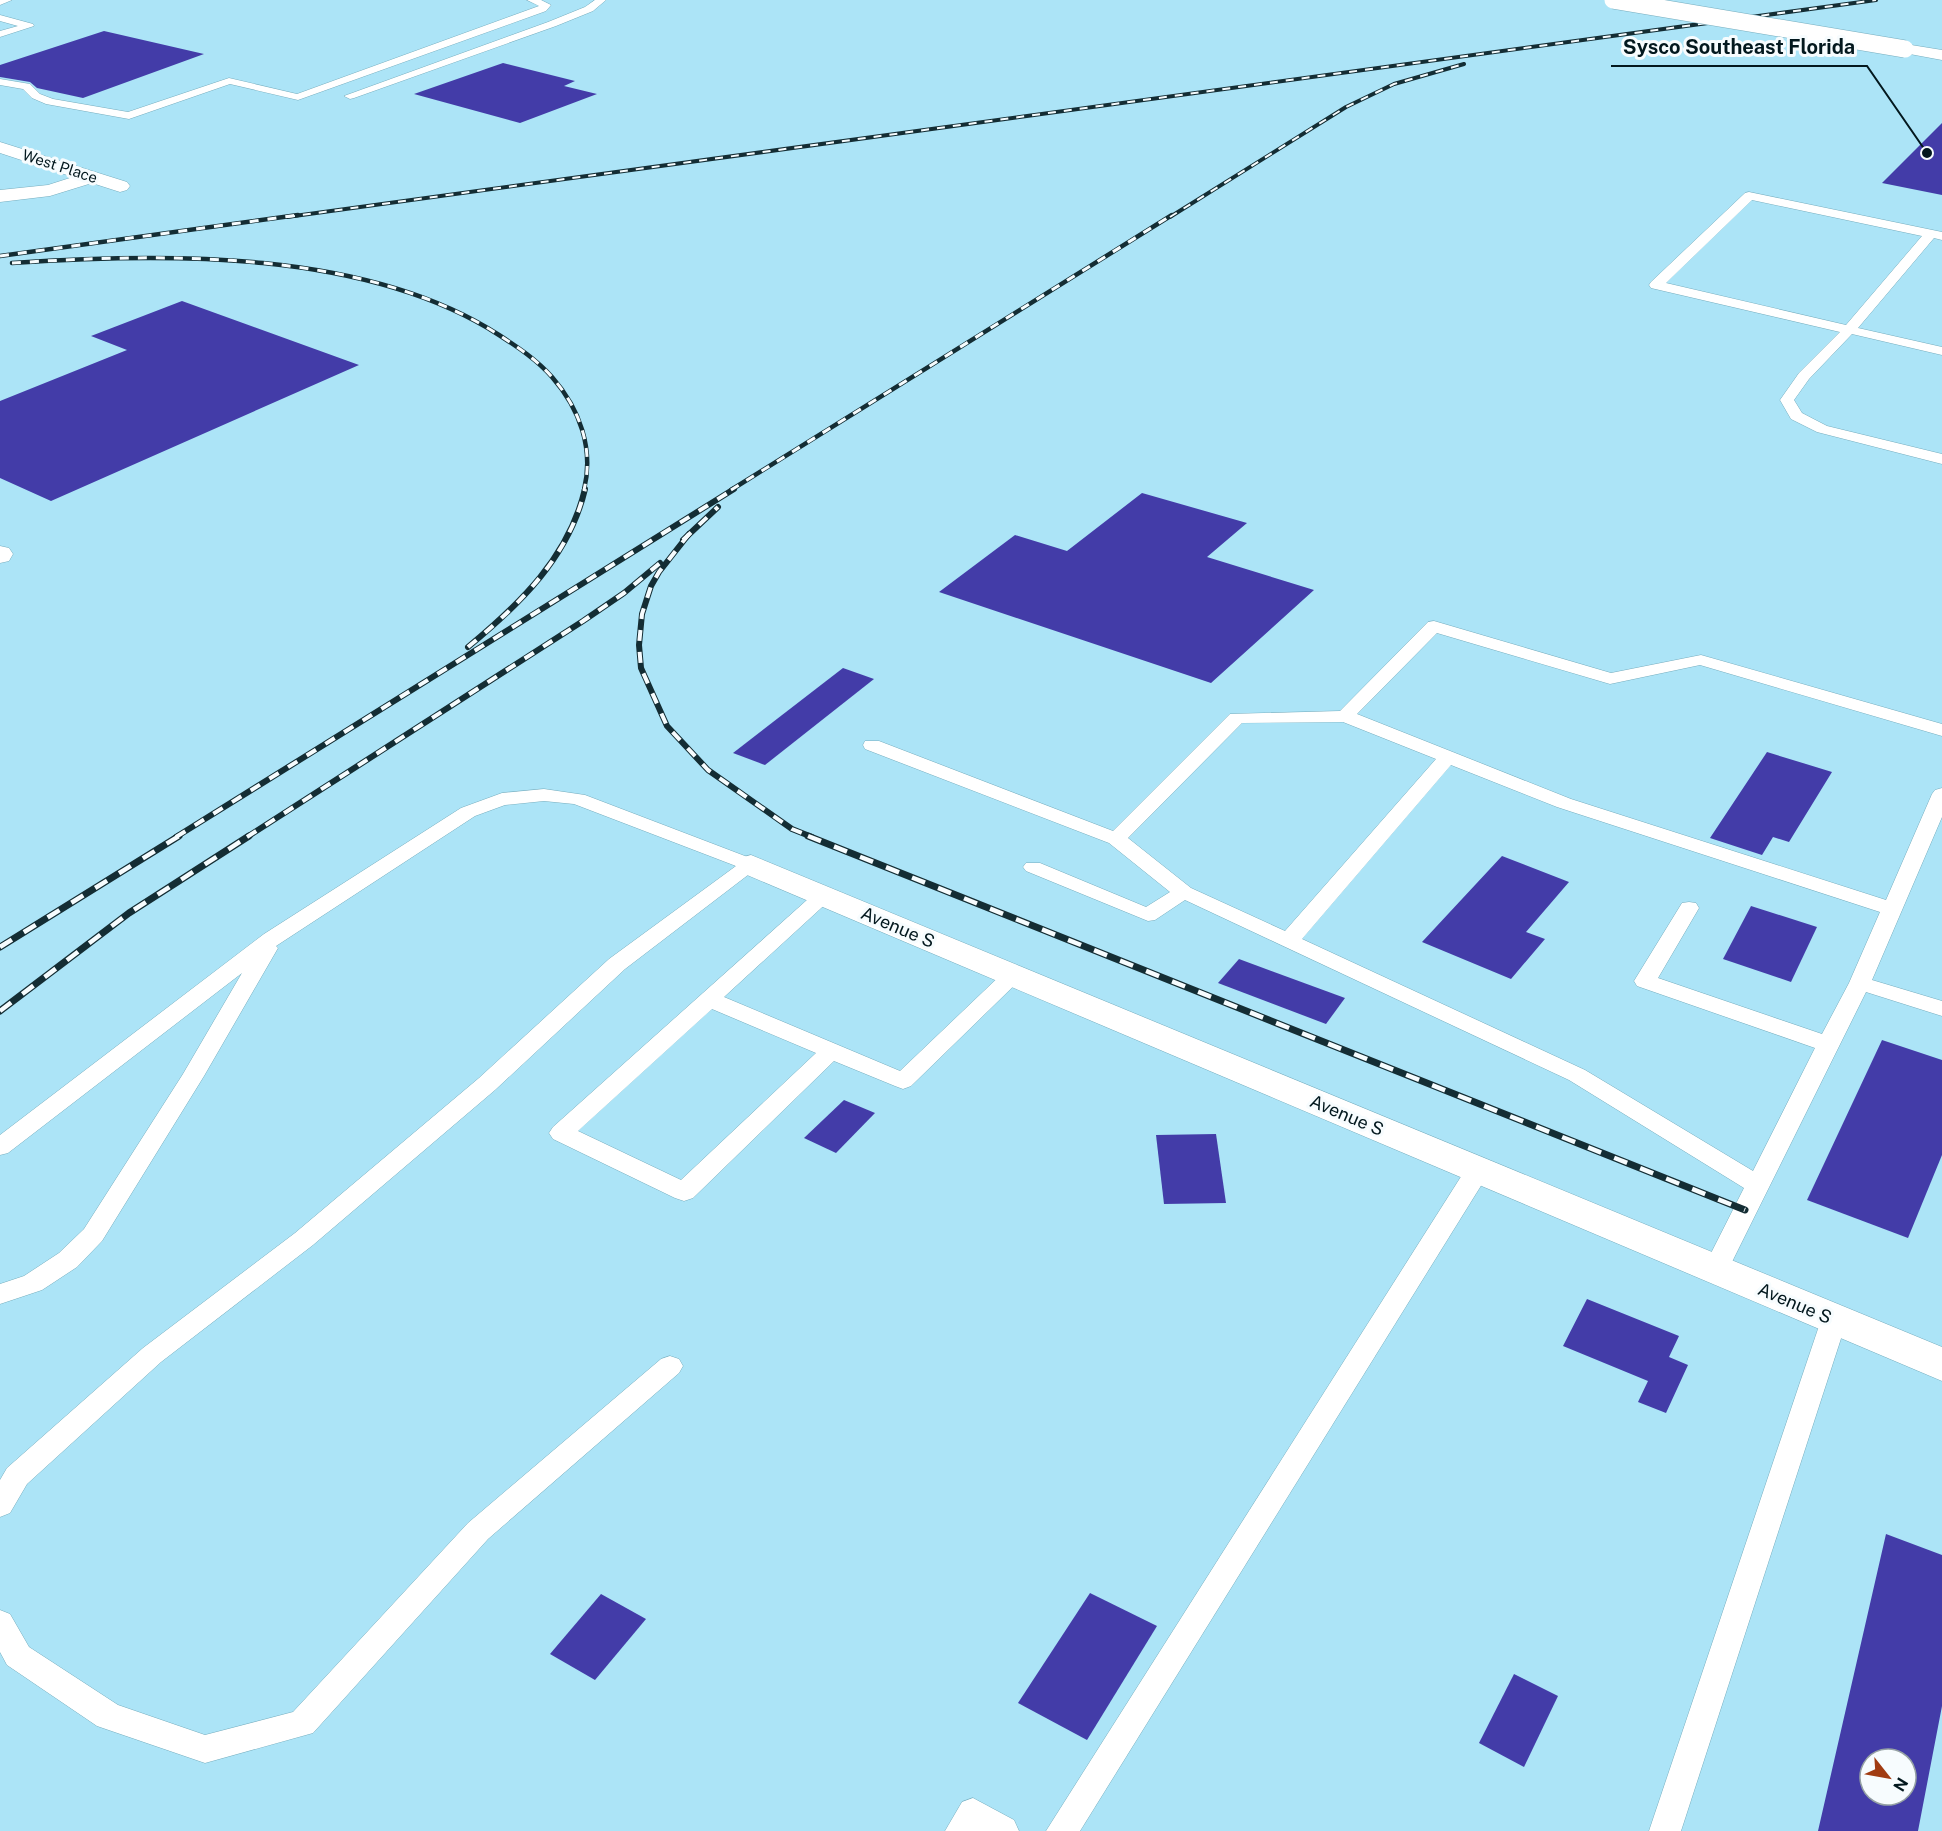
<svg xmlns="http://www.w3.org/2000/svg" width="1942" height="1831" font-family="'Public Sans',sans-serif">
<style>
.building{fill:#433ca8;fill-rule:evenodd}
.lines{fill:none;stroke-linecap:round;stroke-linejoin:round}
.lane-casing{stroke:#76adbe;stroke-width:1}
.street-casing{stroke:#76adbe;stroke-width:1}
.secondary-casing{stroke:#76adbe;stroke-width:1}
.lane{fill:#fff;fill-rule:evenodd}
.street{fill:#fff;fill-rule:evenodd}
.secondary{fill:#fff;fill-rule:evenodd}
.rail-far3-casing{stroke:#142d34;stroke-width:4}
.rail-far2-casing{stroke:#142d34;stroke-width:4.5}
.rail-far1-casing{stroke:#142d34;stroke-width:6}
.rail-casing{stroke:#142d34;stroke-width:7}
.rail-far3{stroke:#f7fcfe;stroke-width:2;stroke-dasharray:8;stroke-linecap:butt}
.rail-far2{stroke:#f7fcfe;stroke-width:3;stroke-dasharray:9;stroke-linecap:butt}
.rail-far1{stroke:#f7fcfe;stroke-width:4;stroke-dasharray:11;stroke-linecap:butt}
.rail{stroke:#f7fcfe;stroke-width:4.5;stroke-dasharray:14;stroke-linecap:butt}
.secondary-bridge-casing{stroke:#76adbe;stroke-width:18;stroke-linecap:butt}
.secondary-bridge{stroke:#fff;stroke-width:17}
.labels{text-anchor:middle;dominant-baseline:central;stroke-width:6;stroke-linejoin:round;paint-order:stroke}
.far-street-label{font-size:15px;fill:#03181e;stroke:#f7fcfe}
.street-label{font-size:18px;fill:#03181e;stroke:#f7fcfe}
.leader{fill:none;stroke:#03181e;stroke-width:2}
.callout-dot{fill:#03181e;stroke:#f7fcfe;stroke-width:2}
.callout-label{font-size:20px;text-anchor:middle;font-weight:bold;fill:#03181e;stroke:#f7fcfe;stroke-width:6;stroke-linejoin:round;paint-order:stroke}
</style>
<rect width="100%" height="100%" fill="#ace4f7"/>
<g class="building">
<path d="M104,31L204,54L83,98L37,88L30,82L0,77V65Z"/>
<path d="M503,63L575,81L564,86L597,94L520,123L414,94Z"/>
<path d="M1942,123V195L1882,183Z"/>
<path d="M182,301L359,365L51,501L0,478V401L127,350L91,336Z"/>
<path d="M1142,493L1247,523L1207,557L1314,590L1211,683L939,592L1015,535L1067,551Z"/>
<path d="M843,668L874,679L765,765L733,753Z"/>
<path d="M1767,752L1832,772L1789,842L1773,837L1762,855L1710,838Z"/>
<path d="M1502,856L1569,882L1526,932L1545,939L1511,979L1422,942Z"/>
<path d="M1751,906L1817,927L1791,982L1723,959Z"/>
<path d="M1239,959L1345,998L1326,1024L1218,983Z"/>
<path d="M1882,1040L1942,1060V1155L1908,1238L1807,1200Z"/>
<path d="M844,1100L875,1113L836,1153L804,1138Z"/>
<path d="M1216,1134L1226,1203L1164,1204L1156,1135Z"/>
<path d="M1587,1299L1679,1336L1669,1357L1688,1365L1666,1413L1638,1402L1648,1381L1563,1346Z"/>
<path d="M1886,1534L1942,1555V1706L1918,1831H1818ZM1870,1759H1906V1795H1870Z"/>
<path d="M1090,1593L1157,1626L1087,1740L1018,1703Z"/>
<path d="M601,1594L646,1619L595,1680L550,1654Z"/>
<path d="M1514,1674L1558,1696L1524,1767L1479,1743Z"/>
</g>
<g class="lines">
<g class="lane-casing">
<g id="lane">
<path d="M0,0H12L0,5Z"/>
<path d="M527,0H541L551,5L546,11L298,100L230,84L129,119L46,104L32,98L23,89L0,85V79L30,84L40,94L53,99L128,112L229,78L297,94L539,6Z"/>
<path d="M595,0H606L593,11L556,26L354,98L350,99L344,96L548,22L585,7Z"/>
<path d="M0,15L33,24L34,26L0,37V31L18,26L0,21Z"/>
<path d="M1749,192L1942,232V240L1934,238L1858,328L1942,347V355L1852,334L1809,379L1794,400L1802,413L1827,426L1942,454V464L1817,432L1791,419L1780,400L1799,373L1840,332L1651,288L1649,285L1651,282L1745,193ZM1752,200L1922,236L1846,325L1666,283Z"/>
<path d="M1434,621L1611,673L1701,655L1942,724V736L1700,665L1610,684L1437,633L1357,714L1571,799L1886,900L1932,794L1935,790L1942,788V817L1872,980L1942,1001V1016L1866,992L1725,1276L1716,1278L1707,1276L1703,1269L1744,1188L1569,1080L1185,900L1155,920L1148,921L1026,871L1023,867L1026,863H1040L1146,907L1170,892L1109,843L865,749L863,745L865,741H879L1113,831L1230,714L1340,711L1428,622ZM1343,722L1436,759L1285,931L1191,888L1128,838L1242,723ZM1451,765L1557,807L1880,912L1849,983L1822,1034L1658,978L1699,908L1696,903L1689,902L1682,903L1634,981L1637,986L1815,1048L1753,1171L1585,1070L1302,939Z"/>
<path d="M544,789L585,795L758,861L761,865L625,969L495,1090L313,1245L161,1362L27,1484L10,1513L0,1517V1480L7,1468L143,1348L295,1233L479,1078L609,959L736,866L574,804L544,801L505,805L475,816L276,946L278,948L204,1076L102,1241L77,1267L42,1290L0,1304V1284L24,1276L59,1253L84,1229L183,1074L242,973L8,1153L0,1155V1135L264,934L461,808L502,793Z"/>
<path d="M824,889L831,891L834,895L831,899L724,997L900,1071L1006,970L1014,968L1022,970L1025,975L911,1086L903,1089L895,1086L834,1061L693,1198L684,1201L675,1198L553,1139L549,1133L553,1127L817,891ZM712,1009L816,1053L681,1180L578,1131Z"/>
<path d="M1478,1161L1487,1164L1490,1170L1487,1176L1080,1831H1046L1469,1164Z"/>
<path d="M1834,1310L1843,1313L1847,1320L1681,1831H1649L1821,1320L1825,1313Z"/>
<path d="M670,1356L679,1359L683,1366L679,1373L488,1539L313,1733L205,1763L97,1726L7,1665L0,1652V1610L10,1614L29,1647L118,1705L205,1735L293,1712L468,1523L661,1359Z"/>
<path d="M973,1798L1014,1820L1019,1831H945L962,1802Z"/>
</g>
</g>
<g class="street-casing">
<g id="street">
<path d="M0,142L127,182L130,186L127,190L120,192L92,183L50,196L0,202V190L48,185L73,177L0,153Z"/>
<path d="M0,546L9,548L13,554L9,561L0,563Z"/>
<path d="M751,855L1942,1347V1381L740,872L735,865L740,858Z"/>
</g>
</g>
<g class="secondary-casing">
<path id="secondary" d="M1905,44L1942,50V60L1899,52L1897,49Z"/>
</g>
<use href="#lane" class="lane"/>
<use href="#street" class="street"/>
<use href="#secondary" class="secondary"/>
<g class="rail-far3-casing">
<g id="rail-far3">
<path d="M287,217L1876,0"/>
<path d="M1170,217L1346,107L1394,84L1464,64"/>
</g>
</g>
<g class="rail-far2-casing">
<g id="rail-far2">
<path d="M0,256L298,215"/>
<path d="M12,263C165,253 366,249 499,335C519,348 537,360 552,377C580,409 594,449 584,490"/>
<path d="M731,490L1172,215"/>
</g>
</g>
<g class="rail-far1-casing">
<g id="rail-far1">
<path d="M689,534L659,572L651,586L642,614L639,645L641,668L667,726L708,770L792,829L812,837"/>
<path d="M683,540L718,507"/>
<path d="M468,647C520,604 569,557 585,489"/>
<path d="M176,837L734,489"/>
<path d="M247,837L583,621L624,593L660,563"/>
</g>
</g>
<g class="rail-casing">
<g id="rail">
<path d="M808,836L1745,1210"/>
<path d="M0,947L179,836"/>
<path d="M0,1011L129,913L249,836"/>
</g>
</g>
<use href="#rail-far3" class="rail-far3"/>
<use href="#rail-far2" class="rail-far2"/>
<use href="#rail-far1" class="rail-far1"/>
<use href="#rail" class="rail"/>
<g class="secondary-bridge-casing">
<path id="secondary-bridge" d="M1613,0L1905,49"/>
</g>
<use href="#secondary-bridge" class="secondary-bridge"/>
</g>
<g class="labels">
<g class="far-street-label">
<text transform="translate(60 166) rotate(18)">West Place</text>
</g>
<g class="street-label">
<text transform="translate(898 927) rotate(23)">Avenue S</text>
<text transform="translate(1347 1115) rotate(23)">Avenue S</text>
<text transform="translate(1795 1303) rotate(23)">Avenue S</text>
</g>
</g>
<path class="leader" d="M1927 153L1867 66H1611"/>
<circle class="callout-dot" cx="1927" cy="153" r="6"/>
<g class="callout-label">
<text x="1739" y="54">Sysco Southeast Florida</text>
</g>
<g transform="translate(1888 1777) rotate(121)"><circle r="28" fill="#f7fcfe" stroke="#95a1a4" stroke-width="1.5"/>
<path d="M0-4.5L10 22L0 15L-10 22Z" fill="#a13c12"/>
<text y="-9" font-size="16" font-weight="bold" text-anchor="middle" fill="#03181e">N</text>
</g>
</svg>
